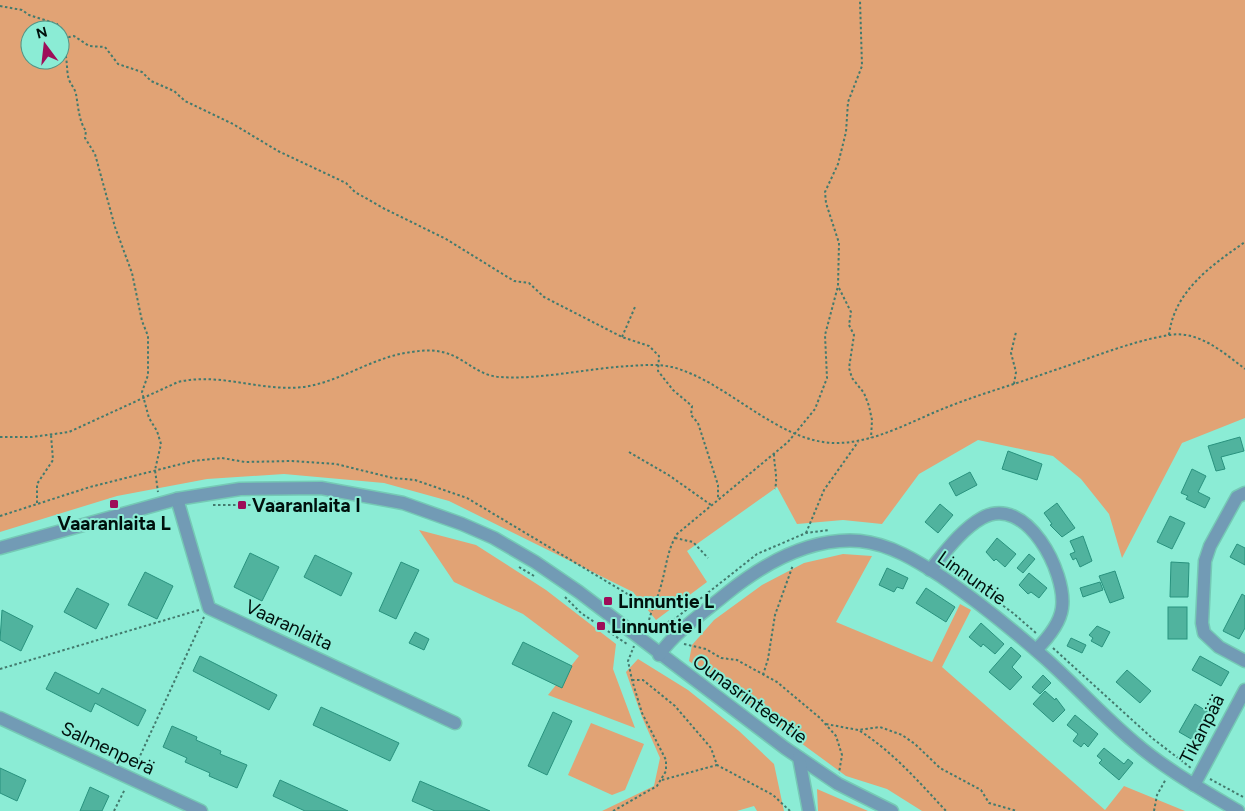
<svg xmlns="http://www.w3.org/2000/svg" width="1245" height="811" font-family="Figtree,sans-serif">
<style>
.green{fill:#e1a375;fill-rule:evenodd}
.building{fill:#50b39e;stroke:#29927e}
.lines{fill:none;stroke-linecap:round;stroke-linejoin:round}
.minor-casing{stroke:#75c9b5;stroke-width:15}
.path{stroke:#437a6d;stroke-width:2;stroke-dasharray:2.5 2.5;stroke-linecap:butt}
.minor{stroke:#729bb5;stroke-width:12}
.poi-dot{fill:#9e0d59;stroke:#8becd5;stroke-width:2}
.labels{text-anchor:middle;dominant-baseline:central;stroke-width:4;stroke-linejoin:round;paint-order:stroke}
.poi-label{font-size:19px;font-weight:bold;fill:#00110d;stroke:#8becd5;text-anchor:start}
.street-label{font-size:19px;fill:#00110d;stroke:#8becd5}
</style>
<rect width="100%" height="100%" fill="#8becd5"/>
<g class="green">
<path d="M0,0H1245V418L1182,443L1122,558L1109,514L1081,479L1053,456L978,440L919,474L882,524L843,520L797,524L777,487L687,551L707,582L656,620L633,592L449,501L384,483L284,474L207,479L117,496L0,532ZM30,30H60V60H30Z"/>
<path d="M419,530L476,545L546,590L616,644L613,669L635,728L548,695L579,656L523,614L454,582Z"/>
<path d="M843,554L872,556L836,622L932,662L960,604L971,610L942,667L1105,810L1124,786L1185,811H922L887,789L846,776L689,661L692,645L714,620L762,585L804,563Z"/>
<path d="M638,659L688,690L739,731L774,764L784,811H757L754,806L737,811H602L654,786L660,758L642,717L626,672Z"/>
<path d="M591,723L644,744L625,790L612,795L568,775Z"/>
<path d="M817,789L868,811H818Z"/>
</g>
<g class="building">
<path d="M1240,437L1244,451L1221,457L1225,469L1216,471L1208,446Z"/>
<path d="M1008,451L1042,464L1037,480L1002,469Z"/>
<path d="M1192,469L1206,476L1198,492L1210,498L1205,508L1186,499L1188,496L1181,493Z"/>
<path d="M970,472L977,485L956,496L949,483Z"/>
<path d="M1057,503L1075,528L1062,537L1050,525L1052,524L1044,513Z"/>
<path d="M940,504L953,515L938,533L925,522Z"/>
<path d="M1170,516L1185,523L1172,549L1157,542Z"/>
<path d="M1083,536L1092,561L1080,567L1076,558L1073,560L1070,554L1075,552L1070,541Z"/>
<path d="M997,538L1016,554L1005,567L996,559L994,561L986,552Z"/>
<path d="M1237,544L1245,548V565L1230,557Z"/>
<path d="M250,553L279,567L262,601L234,587Z"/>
<path d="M1029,554L1035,559L1023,573L1017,568Z"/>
<path d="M315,555L352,573L341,596L304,577Z"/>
<path d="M401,562L419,570L396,619L379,611Z"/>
<path d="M1171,562L1189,563L1188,597H1170Z"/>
<path d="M887,568L908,578L903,589L897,587L894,592L879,585Z"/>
<path d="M1115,571L1124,598L1110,603L1099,576Z"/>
<path d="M145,572L173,586L157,619L128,605Z"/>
<path d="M1029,573L1047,588L1039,598L1031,592L1028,594L1019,585Z"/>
<path d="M1100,582L1103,590L1083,597L1080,588Z"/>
<path d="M77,588L109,604L96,629L64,612Z"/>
<path d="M926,588L955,607L946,622L916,603Z"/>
<path d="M1242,594L1245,596V628L1239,639L1223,631Z"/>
<rect x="1168" y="607" width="19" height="32"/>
<path d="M2,610L33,626L21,651L0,640Z"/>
<path d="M981,623L1004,644L995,654L983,644L981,647L969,637Z"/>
<path d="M1097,626L1110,632L1102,647L1091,641L1093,638L1089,635Z"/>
<path d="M415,632L429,639L424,650L409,643Z"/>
<path d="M1071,638L1086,645L1082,653L1067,646Z"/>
<path d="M523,642L572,666L562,688L512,664Z"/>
<path d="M1011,647L1021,656L1012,667L1022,677L1010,690L989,672Z"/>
<path d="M200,656L277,695L269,710L193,671Z"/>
<path d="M1200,656L1229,672L1221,686L1192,670Z"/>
<path d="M1127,670L1151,691L1140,703L1116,682Z"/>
<path d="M55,672L99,694L102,688L146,710L138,726L95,703L91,712L46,689Z"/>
<path d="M1043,675L1051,683L1040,694L1032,687Z"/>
<path d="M1045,691L1055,700L1056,698L1065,710L1053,722L1033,704Z"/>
<path d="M1195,704L1210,713L1193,740L1179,732Z"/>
<path d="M321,707L399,743L390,761L313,725Z"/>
<path d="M553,712L572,721L547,775L528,766Z"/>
<path d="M1075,715L1098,734L1088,747L1084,743L1081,747L1073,741L1078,734L1067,725Z"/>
<path d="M172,726L197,737L196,740L221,751L220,754L247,765L237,788L209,776L210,773L185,762L187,758L163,747Z"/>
<path d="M1104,748L1124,764L1128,759L1133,763L1119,780L1099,763L1102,760L1097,756Z"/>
<path d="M0,768L26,780L17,801L0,793Z"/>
<path d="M280,780L348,811H305L273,796Z"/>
<path d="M420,781L490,811H435L412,801Z"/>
<path d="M90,787L109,796L102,811H80Z"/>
</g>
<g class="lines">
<g class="minor-casing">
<g id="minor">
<path d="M1245,493L1237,497L1210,546L1205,561L1202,623L1204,633L1219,647L1245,661"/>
<path d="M177,499L209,608L455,723"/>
<path d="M0,548L177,499L240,489L321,488L403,503L462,524L494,538L535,562L579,592L785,748L838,784L892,811"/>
<path d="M930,570C945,552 962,529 982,518C1026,493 1067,573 1062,608C1060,624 1046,640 1036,650"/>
<path d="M659,655C676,631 703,613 726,594C763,564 811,537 860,541C890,544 917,561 942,577C979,602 1013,630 1046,659C1076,686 1103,716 1134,742C1165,769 1203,790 1238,811"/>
<path d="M0,718L201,811"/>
<path d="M799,758L809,811"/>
<path d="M1194,785L1245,690"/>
</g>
</g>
<g class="path">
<path d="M0,6L22,10L29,15L57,24L60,30"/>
<path d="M60,31L69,37L74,36L89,46L105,47L118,64L142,72L151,81L174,91L185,101L233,124L278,151L346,183L355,192L383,208L446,239L514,281L529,283L544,297L622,337L649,346L659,356L658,371L673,390L692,406L691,415L698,423L718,485V499"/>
<path d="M60,42C68,53 66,64 68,76C69,83 75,88 76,94C78,105 79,122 86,131L85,138L95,154L115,227L132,273L142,321L148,336V375L142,392L149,418L157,431L161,444L155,470L158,492"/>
<path d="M839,288L851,312L849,325L854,335L849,368L852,378L864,393L869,406L872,420L871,438"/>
<path d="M1169,335C1174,291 1212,265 1245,242"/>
<path d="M622,337L635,307"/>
<path d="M1014,384L1016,372L1011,353L1016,332"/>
<path d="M0,437H32L69,432L178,382C220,372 261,392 303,387C341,382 374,356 412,352C428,349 443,350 458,358C472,366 483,376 500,377C540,380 589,368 630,366C644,365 658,364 672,367C727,381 778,443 836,443C876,443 913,420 950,406C983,393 1016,384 1049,372C1089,359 1128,342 1169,335C1198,330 1223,352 1245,369"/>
<path d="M629,452L670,476L711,505"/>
<path d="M774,454C774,466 778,477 775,489"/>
<path d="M37,503V484L53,460L51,435"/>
<path d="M213,505H256L280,501"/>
<path d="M0,516L90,487L193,461L222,458L245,462L292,461L336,464L393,478L415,480L467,498L651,608"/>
<path d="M806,533L824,490L858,442"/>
<path d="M675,538L693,542L708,558"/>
<path d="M949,566L975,585"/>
<path d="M519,567L534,576"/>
<path d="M979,588L1013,613L1036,633"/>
<path d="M565,597L581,613L627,644"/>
<path d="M648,630C648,615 655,606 659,592C666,572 666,552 677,534L788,442L815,409L827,378L825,335L838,286L839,243L826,203L825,192L838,164L846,132L848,102L862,66L860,0"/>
<path d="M650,631L676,618L757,554L806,533L829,530"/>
<path d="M684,644L706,649L721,658L737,660L777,682L820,718L836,736L842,755L839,773"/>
<path d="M1053,648L1152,738L1191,768"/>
<path d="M0,669L199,610"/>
<path d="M763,675L768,659L775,615L793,565"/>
<path d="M632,680H643L675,706L711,748L717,765L773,795L790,811"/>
<path d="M826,724L858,730L880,727L902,735L915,744L940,768L981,790L989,803L1017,811"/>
<path d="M860,731C893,752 919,782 946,811"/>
<path d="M134,769L204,617"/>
<path d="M1210,779L1245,798"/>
<path d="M662,780L717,765"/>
<path d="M114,811L125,789"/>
<path d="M613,811L657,786L666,771V760L642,713L632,680L628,661L634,646"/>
<path d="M1154,811L1157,795L1166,779"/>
</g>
<use href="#minor" class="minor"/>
</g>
<g class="poi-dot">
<rect x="109" y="499" width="10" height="10" rx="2.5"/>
<rect x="237" y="500" width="10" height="10" rx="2.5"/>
<rect x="603" y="596" width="10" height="10" rx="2.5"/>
<rect x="596" y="621" width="10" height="10" rx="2.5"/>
</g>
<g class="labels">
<g class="poi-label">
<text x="252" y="505">Vaaranlaita I</text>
<text x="114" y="523" text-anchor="middle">Vaaranlaita L</text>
<text x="618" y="601">Linnuntie L</text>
<text x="611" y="626">Linnuntie I</text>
</g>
<g class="street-label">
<text transform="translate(972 578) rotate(35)">Linnuntie</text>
<text transform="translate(289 625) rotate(25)">Vaaranlaita</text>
<text transform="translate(750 699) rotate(36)">Ounasrinteentie</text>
<text transform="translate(1202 729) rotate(-63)">Tikanpää</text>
<text transform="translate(108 748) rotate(25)">Salmenperä</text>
</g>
</g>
<g transform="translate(45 45) rotate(345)"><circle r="24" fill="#8becd5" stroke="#539485"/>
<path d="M0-4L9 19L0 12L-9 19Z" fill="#9e0d59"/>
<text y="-8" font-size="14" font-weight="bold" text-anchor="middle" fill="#00110d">N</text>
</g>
</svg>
